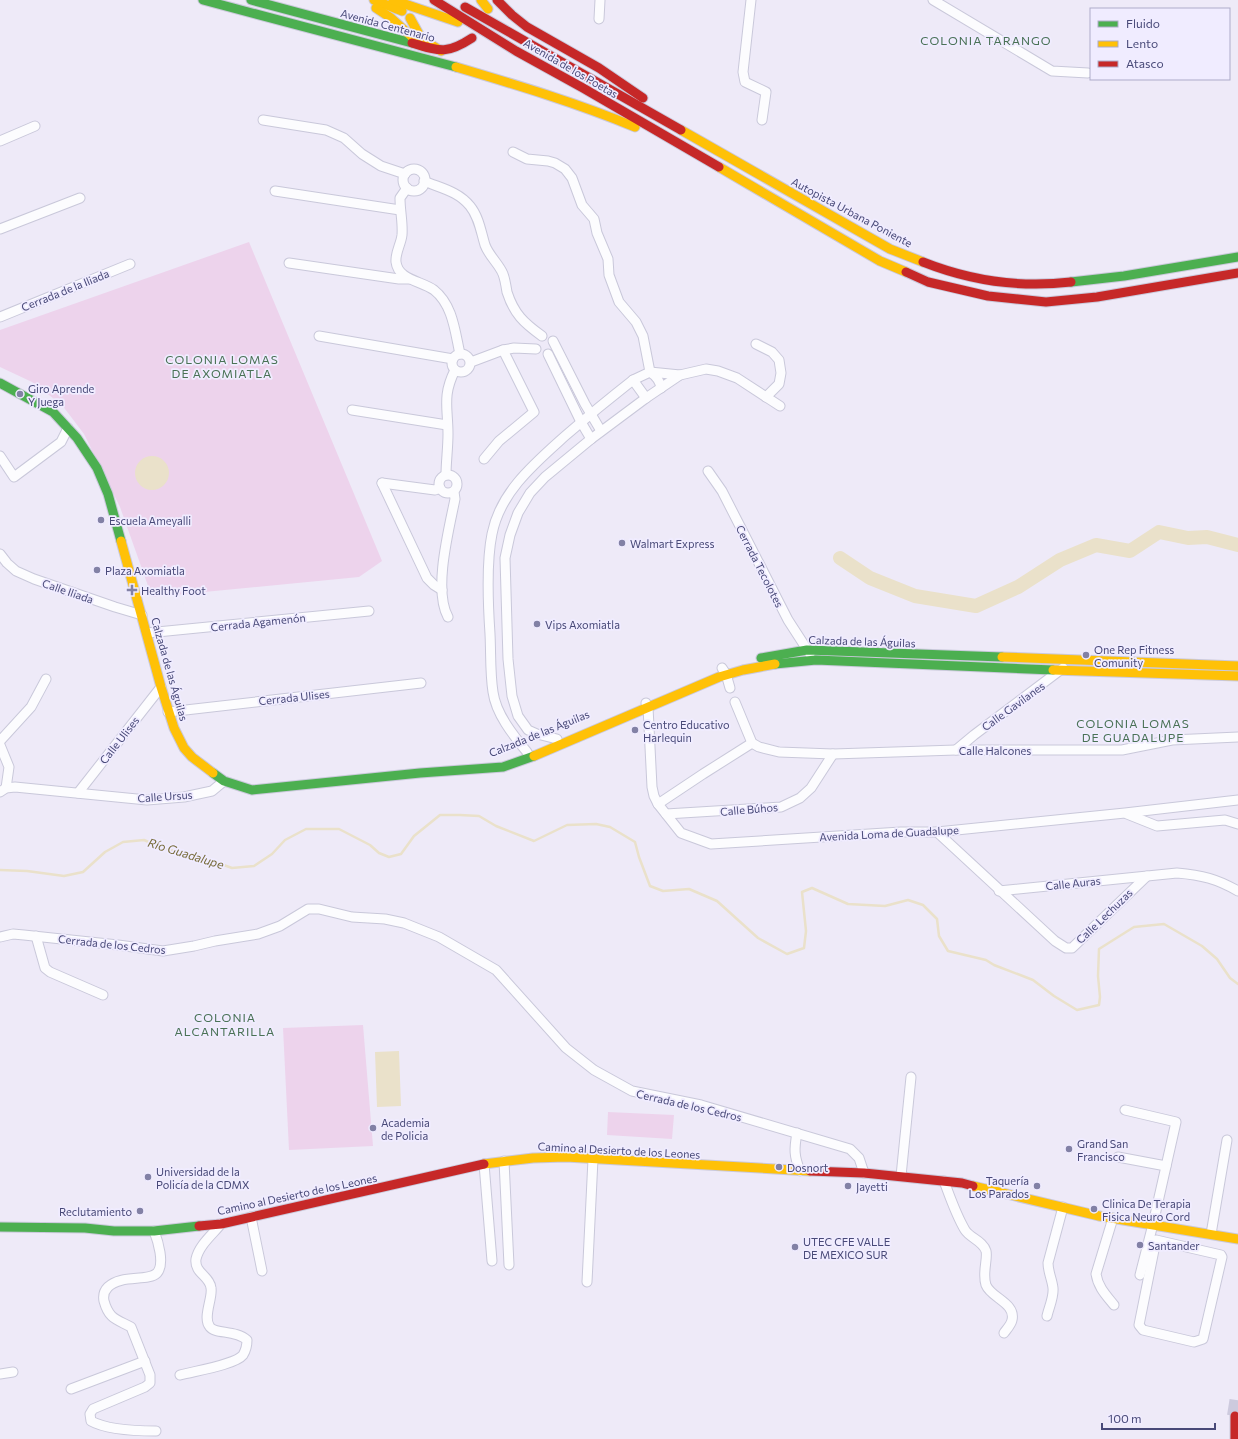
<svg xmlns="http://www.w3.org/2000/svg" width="1238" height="1439" font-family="Commissioner,sans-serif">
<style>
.green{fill:#edd3ec}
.water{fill:#eae1ca}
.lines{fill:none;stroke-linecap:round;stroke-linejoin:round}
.stream{stroke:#eae1ca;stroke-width:2.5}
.river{stroke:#eae1ca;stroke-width:14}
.highway-tunnel{stroke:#cdcade;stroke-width:16;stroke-dasharray:16 8;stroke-linecap:butt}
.street-casing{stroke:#c9c8da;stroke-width:11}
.fast-casing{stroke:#cac9db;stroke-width:11}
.slow-casing{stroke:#cac9db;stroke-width:11}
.jam-casing{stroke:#cac9db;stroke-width:11}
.street{stroke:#fcfcfe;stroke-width:9}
.fast{stroke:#4caf50;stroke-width:9}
.slow{stroke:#ffc107;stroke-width:9}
.jam{stroke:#c62828;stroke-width:9}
.poi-dot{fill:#8281a5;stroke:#f0ecff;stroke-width:1.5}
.labels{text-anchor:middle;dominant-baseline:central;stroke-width:3.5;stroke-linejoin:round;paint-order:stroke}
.street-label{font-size:11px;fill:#484978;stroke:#f0ecff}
.poi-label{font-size:11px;fill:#484978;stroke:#f0ecff;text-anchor:start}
.neighbourhood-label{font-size:12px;letter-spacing:1px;fill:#4a7256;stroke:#f0ecff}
.water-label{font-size:12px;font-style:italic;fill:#766a38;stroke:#f0ecff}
</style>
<rect width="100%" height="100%" fill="#eeeaf8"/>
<g class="green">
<path d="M249,242L382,561L359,577L152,597L120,507L84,434L62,405L32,382L0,367V330Z"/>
<path d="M363,1025L373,1146L289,1150L283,1028Z"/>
<path d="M608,1112L674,1115L672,1139L607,1135Z"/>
</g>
<g class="water">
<circle cx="152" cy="473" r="17"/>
<path d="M399,1051L401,1106L377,1107L375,1052Z"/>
</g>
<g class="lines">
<path class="stream" d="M0,870L27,871L64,876L83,872L105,852L123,842L144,840L165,849L196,855L232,868L254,866L272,854L285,840L306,829H339L370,845L379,853L389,857L401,854L414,836L440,815H460L479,816L496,826L534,841L567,825L596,824L610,827L635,842L639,857L650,886L663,891L689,889L717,901L758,938L787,954L804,948L806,931L802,892L812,888L848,904L885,906L908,900L923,905L937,919L939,936L948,951L986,960L994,965L1033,980L1054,996L1077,1010L1099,1005L1100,997L1098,976L1099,949L1134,927L1164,924L1202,946L1217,959L1230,978L1238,984"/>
<path class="river" d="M840,558L870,578L915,596L976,606L1018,587L1060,560L1096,545L1130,551L1159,532L1188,538L1207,537L1238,545"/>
<path class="highway-tunnel" d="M1235,1416L1238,1397"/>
<g class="street-casing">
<g id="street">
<path d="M751,0L743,72L745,82L766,92L762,120"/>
<path d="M933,0L1052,71L1088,73"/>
<path d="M599,19L600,0"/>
<path d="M263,120L326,130L344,138L362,154L381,166L405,174"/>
<path d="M0,141L35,126"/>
<path d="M513,152L527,159L548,161L555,163L565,169L572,178L582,205L594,219L597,233L608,259L609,275L619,302L636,322L643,336L650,372C656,376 660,380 661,388"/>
<circle cx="414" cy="180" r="11"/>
<path d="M424,181C440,188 458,191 470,206C479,217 481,232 485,245C489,256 499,264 503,274C505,279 506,286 507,292C514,314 524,323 542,336"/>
<path d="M407,188L400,198C400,211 403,223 402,235C401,244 395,253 396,262C398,280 422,281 434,290C453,305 455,332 460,354"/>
<path d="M275,191L400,210"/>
<path d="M0,229L80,198"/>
<path d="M289,263L399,279H409"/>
<path d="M0,317L130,264"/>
<path d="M319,336L453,359"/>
<path d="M553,341L585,404L601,431"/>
<path d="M756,344L772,352L779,360L781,373L779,384L766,397"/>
<circle cx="461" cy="363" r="9"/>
<path d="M548,354L581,422L591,439"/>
<path d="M471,362L503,350L514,348L536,349"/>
<path d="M633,380L646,398"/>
<path d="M352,410L447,425"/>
<path d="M0,456L14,477L61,442L68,428"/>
<path d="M484,459L499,441L534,412L503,350"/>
<path d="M708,471L722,491L788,620L810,654"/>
<circle cx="448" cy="484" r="9"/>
<path d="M446,475C446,462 448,448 448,434C448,408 442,396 455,370"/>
<path d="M382,483L427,578L434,585L442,590"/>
<path d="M382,483L435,490L440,488"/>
<path d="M0,554L7,563L16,571L34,579L115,607L142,615"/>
<path d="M448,617C433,590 449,529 455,499L454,492"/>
<path d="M147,633L369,611"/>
<path d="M722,668L726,674L730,688"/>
<path d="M735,702L752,743L759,747L779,752L833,754L956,750H1122L1172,740L1238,737"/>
<path d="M646,703L648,707L652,787L654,796L658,804L681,833L711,844L901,832H937L1125,813L1238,800"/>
<path d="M168,712L421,683"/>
<path d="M557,739L537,734L528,730L518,716L512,696L508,659L505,558L510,535L518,513L530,493L545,477L591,439L646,398L680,375L706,369L718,371L737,378L780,406"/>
<path d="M0,741L31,707L46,679"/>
<path d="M0,745L9,767L6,788"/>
<path d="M956,750L974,735L1063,668"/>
<path d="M527,752C513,735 496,714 493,692C490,673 491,653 490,634C488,604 486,563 492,534C500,492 535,463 565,436C587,417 610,398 633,380L650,372L680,375"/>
<path d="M0,792L6,788L15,787L147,800L184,797L212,791L224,781"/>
<path d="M78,793L161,687"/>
<path d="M658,804L703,774L752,743"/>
<path d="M666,814L781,807L800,798L811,788L833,754"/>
<path d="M1127,814L1157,826L1225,820L1238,824"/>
<path d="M937,832L1055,941L1066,948H1072L1147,876"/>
<path d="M999,891L1177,873C1202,875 1217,879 1238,891"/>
<path d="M36,936L45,968L50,972L103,995"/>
<path d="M0,937L13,934L24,935L118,945L163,951L194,946L215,941L258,934L280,926L308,909H319L352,917L385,919L404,923L439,937L496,970L566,1048L594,1070L632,1091L701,1105L850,1149L859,1158L864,1173"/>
<path d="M1125,1110L1176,1122L1153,1224L1140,1275"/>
<path d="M797,1133C794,1149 794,1156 800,1171"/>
<path d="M1118,1157L1166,1166"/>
<path d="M504,1161L509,1265"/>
<path d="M484,1164L492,1261"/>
<path d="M901,1176L911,1077"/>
<path d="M944,1181C950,1197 956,1215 965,1230C970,1238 983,1241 986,1251C988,1259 982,1273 986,1285C991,1298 1016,1303 1012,1320C1011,1325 1006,1330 1004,1333"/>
<path d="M251,1217L262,1271"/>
<path d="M1113,1218L1096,1274C1098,1287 1106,1295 1114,1305"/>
<path d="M154,1231C158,1241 165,1264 157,1273C148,1282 121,1274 108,1287C104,1291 103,1296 104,1301C109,1319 116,1319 131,1327L150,1375V1383L145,1387L93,1409L90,1414L91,1421C107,1430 138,1431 156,1431"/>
<path d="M1211,1234L1227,1140"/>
<path d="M1156,1240L1221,1255L1222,1257L1203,1339L1194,1342L1143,1330L1139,1325Z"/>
<path d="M587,1282L593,1159"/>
<path d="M1047,1316C1049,1307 1054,1297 1053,1288C1052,1279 1048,1272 1048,1263L1063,1207"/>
<path d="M0,1374L13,1372"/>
<path d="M180,1375C194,1371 235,1365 243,1355C246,1350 247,1346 247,1340C236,1330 215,1334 210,1327C202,1318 213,1298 211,1288C210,1276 194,1273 196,1259C199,1245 213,1234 221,1224"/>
<path d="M71,1389L145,1361"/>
</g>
</g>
<g class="fast-casing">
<g id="fast">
<path d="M203,0L456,67"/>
<path d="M251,0L412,43"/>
<path d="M1071,282L1124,276L1238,257"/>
<path d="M0,383L53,412L77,438L97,468L108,494L121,541"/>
<path d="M761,658L807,650L1002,657"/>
<path d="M775,664L816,660L1053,670"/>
<path d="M213,773L224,781L252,790L420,773L503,767L534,756"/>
<path d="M0,1227L85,1228L114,1231H154L199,1226"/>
</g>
</g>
<g class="slow-casing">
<g id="slow">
<path d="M374,0L402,11"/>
<path d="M393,0L458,22"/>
<path d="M481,0L488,9"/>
<path d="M376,8L391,18L422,46"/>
<path d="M410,18L421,38L441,51"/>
<path d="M456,67C517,85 577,103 635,127"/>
<path d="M681,130L890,249L923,262"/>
<path d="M719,167L880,261L906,272"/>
<path d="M121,541L161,687L174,728L184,748L192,757L213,773"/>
<path d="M1002,657L1238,666"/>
<path d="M1053,670L1238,676"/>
<path d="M534,756L719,677L743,670L775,664"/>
<path d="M484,1164L533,1158L566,1157L810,1171"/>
<path d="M973,1186L1099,1216L1238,1239"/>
</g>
</g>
<g class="jam-casing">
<g id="jam">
<path d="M434,0L516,51L583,88L719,167"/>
<path d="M497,0L512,15L527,27L599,68L643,98"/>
<path d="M465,7L681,130"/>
<path d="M412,43C439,51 446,55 472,38"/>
<path d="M923,262C971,281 1020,288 1071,282"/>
<path d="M906,272L928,282L988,296L1046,302L1097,297L1238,273"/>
<path d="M810,1171L864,1173L962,1183L973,1186"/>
<path d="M199,1226L221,1224L484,1164"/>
<path d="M1235,1416V1439"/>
</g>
</g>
<use href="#street" class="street"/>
<use href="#fast" class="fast"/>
<use href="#slow" class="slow"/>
<use href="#jam" class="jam"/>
</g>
<g class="poi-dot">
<circle cx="20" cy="394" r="4"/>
<circle cx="101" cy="520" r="4"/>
<circle cx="622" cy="543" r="4"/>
<circle cx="97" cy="570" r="4"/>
<path d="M130 584h4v4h4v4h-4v4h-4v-4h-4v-4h4z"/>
<circle cx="537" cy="624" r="4"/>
<circle cx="1086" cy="655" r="4"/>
<circle cx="635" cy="730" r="4"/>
<circle cx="373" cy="1128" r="4"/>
<circle cx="1069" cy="1149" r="4"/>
<circle cx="779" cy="1167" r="4"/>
<circle cx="148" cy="1177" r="4"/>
<circle cx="848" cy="1186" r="4"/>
<circle cx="1037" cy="1186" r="4"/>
<circle cx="1094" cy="1209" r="4"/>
<circle cx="140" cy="1211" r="4"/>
<circle cx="1140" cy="1245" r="4"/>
<circle cx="795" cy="1247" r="4"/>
</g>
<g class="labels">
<g class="street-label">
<text transform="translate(388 25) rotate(15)">Avenida Centenario</text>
<text transform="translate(571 68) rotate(30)">Avenida de los Poetas</text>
<text transform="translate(852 212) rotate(28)">Autopista Urbana Poniente</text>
<text transform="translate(65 290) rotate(-22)">Cerrada de la Iliada</text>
<text transform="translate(760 566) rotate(63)">Cerrada Tecolotes</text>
<text transform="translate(68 591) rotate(19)">Calle Iliada</text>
<text transform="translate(258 622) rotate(-6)">Cerrada Agamenón</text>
<text transform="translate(862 641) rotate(2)">Calzada de las Águilas</text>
<text transform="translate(170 669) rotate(74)">Calzada de las Águilas</text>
<text transform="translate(294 697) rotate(-6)">Cerrada Ulises</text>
<text transform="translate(1013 706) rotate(-36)">Calle Gavilanes</text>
<text transform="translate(539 733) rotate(-22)">Calzada de las Águilas</text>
<text transform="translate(119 740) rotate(-52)">Calle Ulises</text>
<text x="995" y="750">Calle Halcones</text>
<text transform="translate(165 796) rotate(-4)">Calle Ursus</text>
<text transform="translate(749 809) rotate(-5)">Calle Búhos</text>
<text transform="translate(889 833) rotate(-3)">Avenida Loma de Guadalupe</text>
<text transform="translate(1073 883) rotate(-6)">Calle Auras</text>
<text transform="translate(1104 916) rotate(-44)">Calle Lechuzas</text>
<text transform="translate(112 944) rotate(6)">Cerrada de los Cedros</text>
<text transform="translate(689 1105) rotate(13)">Cerrada de los Cedros</text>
<text transform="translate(619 1150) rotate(3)">Camino al Desierto de los Leones</text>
<text transform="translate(297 1194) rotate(-12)">Camino al Desierto de los Leones</text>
</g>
<g class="poi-label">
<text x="28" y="388">Giro Aprende<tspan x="28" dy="13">Y Juega</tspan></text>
<text x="109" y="520">Escuela Ameyalli</text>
<text x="630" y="543">Walmart Express</text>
<text x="105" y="570">Plaza Axomiatla</text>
<text x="141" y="590">Healthy Foot</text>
<text x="545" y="624">Vips Axomiatla</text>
<text x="1094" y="649">One Rep Fitness<tspan x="1094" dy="13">Comunity</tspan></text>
<text x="643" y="724">Centro Educativo<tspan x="643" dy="13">Harlequin</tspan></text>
<text x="381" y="1122">Academia<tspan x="381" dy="13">de Policia</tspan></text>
<text x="1077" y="1143">Grand San<tspan x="1077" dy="13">Francisco</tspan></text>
<text x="787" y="1167">Dosnort</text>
<text x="156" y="1171">Universidad de la<tspan x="156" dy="13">Policía de la CDMX</tspan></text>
<text x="1029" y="1180" text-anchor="end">Taquería<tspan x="1029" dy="13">Los Parados</tspan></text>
<text x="856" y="1186">Jayetti</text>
<text x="1102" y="1203">Clinica De Terapia<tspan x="1102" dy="13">Fisica Neuro Cord</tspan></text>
<text x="132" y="1211" text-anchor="end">Reclutamiento</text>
<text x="803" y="1241">UTEC CFE VALLE<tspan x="803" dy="13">DE MEXICO SUR</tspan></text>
<text x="1148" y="1245">Santander</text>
</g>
<g class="neighbourhood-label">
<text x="986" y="40">COLONIA TARANGO</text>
<text x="222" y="359">COLONIA LOMAS<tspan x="222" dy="14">DE AXOMIATLA</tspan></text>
<text x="1133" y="723">COLONIA LOMAS<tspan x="1133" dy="14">DE GUADALUPE</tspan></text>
<text x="225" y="1017">COLONIA<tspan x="225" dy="14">ALCANTARILLA</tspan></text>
</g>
<g class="water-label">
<text transform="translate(186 853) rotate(17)">Río Guadalupe</text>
</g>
</g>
<rect x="1090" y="8" width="140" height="72" fill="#f0ecff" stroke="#adabc9"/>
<rect x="1098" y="21" width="20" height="6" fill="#4caf50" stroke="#adabc9"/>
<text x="1126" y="28" font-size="12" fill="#484978">Fluido</text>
<rect x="1098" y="41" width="20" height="6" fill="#ffc107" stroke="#adabc9"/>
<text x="1126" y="48" font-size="12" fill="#484978">Lento</text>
<rect x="1098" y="61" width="20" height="6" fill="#c62828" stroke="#adabc9"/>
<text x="1126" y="68" font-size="12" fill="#484978">Atasco</text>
<path d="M1102 1423v6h113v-6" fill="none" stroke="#484978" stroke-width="2"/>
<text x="1108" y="1423" font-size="12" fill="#484978" stroke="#f0ecff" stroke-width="3" paint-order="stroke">100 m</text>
</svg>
